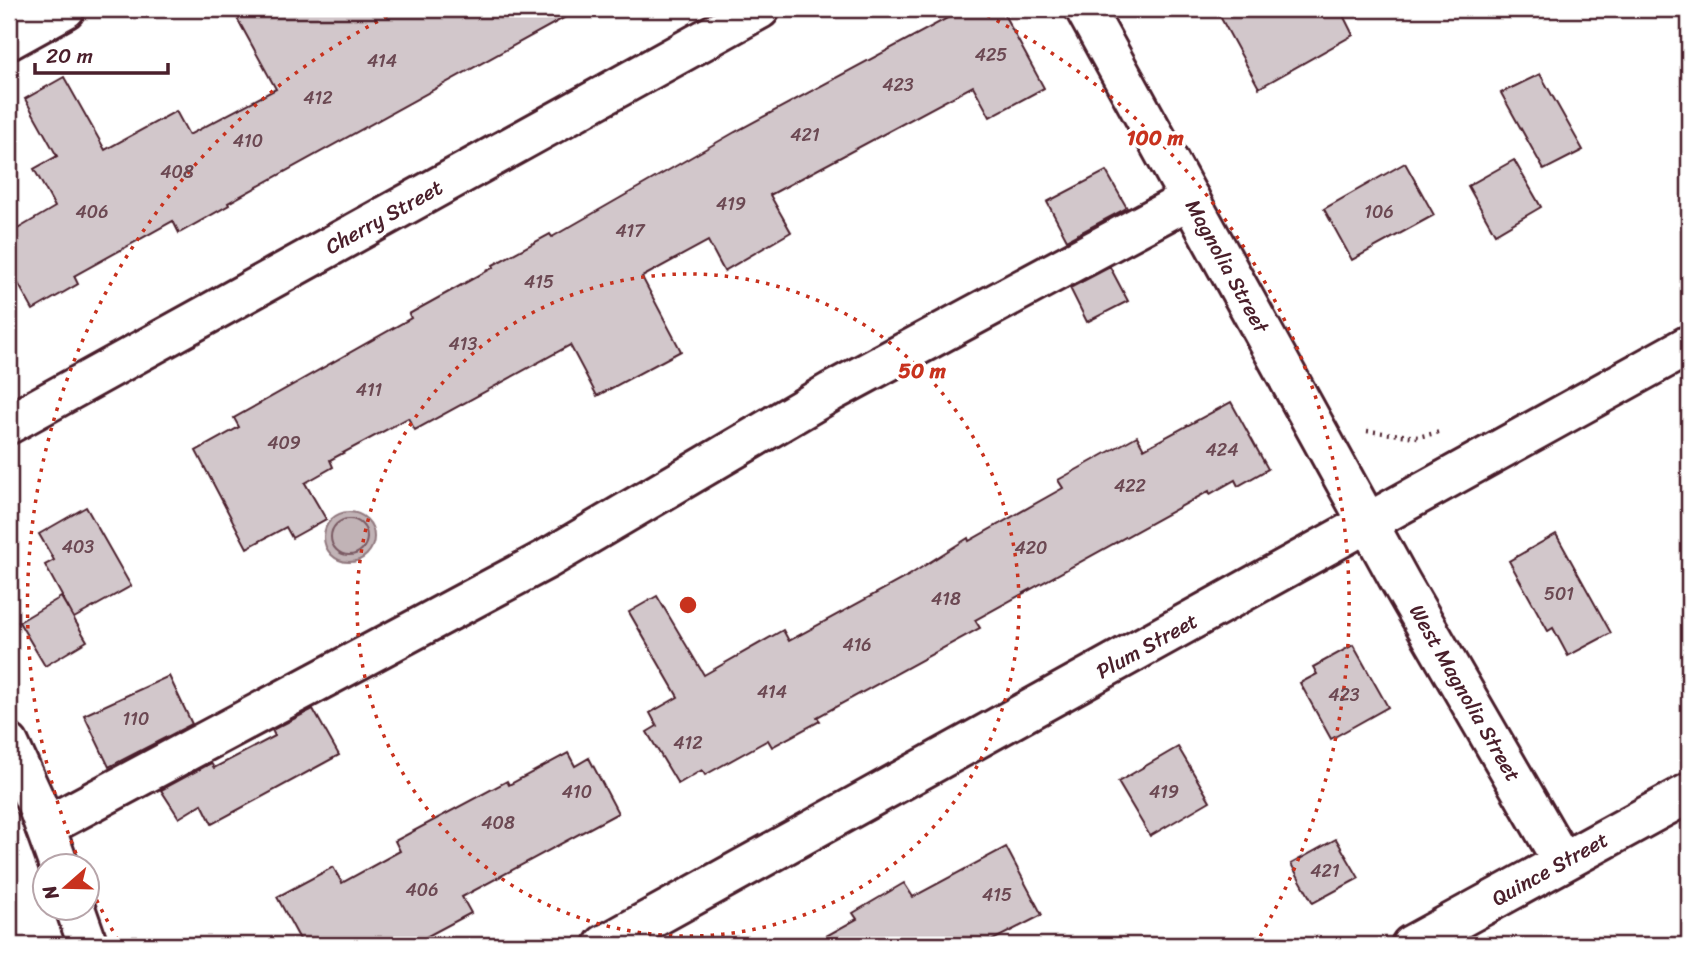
<svg xmlns="http://www.w3.org/2000/svg" width="1698" height="954" font-family="Sriracha,sans-serif">
<style>
.water{fill:#c1b3b6;stroke:#91787e;stroke-width:2}
.lines{fill:none;stroke-linecap:round;stroke-linejoin:round}
.shore{stroke:#7a5a63;stroke-width:2}
.building{fill:#d2c7cb;stroke:#4a1f2b;stroke-width:2}
.minor-casing{stroke:#4a1f2b;stroke-width:44}
.major-casing{stroke:#4a1f2b;stroke-width:44}
.path{stroke:#4a1f2b;stroke-width:4.5;stroke-dasharray:2 5;stroke-linecap:butt}
.minor{stroke:#fff;stroke-width:38}
.major{stroke:#fff;stroke-width:38}
.ring{fill:none;stroke:#c8321e;stroke-width:3.5;stroke-dasharray:3.5 7}
.labels{text-anchor:middle;dominant-baseline:central;stroke-width:7;stroke-linejoin:round;paint-order:stroke}
.number-label{font-size:18px;fill:#6c4953}
.street-label{font-size:21px;fill:#4a1f2b;stroke:#fff}
.centre{fill:#c8321e;stroke:#fff;stroke-width:3.5}
.ring-label{font-size:21px;text-anchor:middle;font-weight:bold;fill:#c8321e;stroke:#fff;stroke-width:7;stroke-linejoin:round;paint-order:stroke}
</style>
<rect width="100%" height="100%" fill="#fff"/>
<filter id="ink" filterUnits="userSpaceOnUse"><feTurbulence type="fractalNoise" baseFrequency=".0143" numOctaves="2"/><feDisplacementMap in="SourceGraphic" scale="14" xChannelSelector="R" yChannelSelector="G"/><feConvolveMatrix kernelMatrix="1 2 1 2 8 2 1 2 1" color-interpolation-filters="sRGB"/></filter>
<g filter="url(#ink)">
<circle class="water" cx="349" cy="537" r="25"/>
<g class="lines">
<circle class="shore" cx="349" cy="537" r="18"/>
</g>
<g class="building">
<path d="M232,9H580L228,203L229,205L179,233L173,221L74,276L78,284L33,310L9,267V234L55,207L34,169L57,156L25,99L64,77L105,150L176,111L189,135L276,89Z"/>
<path d="M964,9H1001L1044,88L990,117L973,86L770,195L791,232L724,271L708,241L642,277L681,351L597,396L570,345L415,430L408,418L330,460L333,467L305,483L326,519L292,538L286,527L247,548L196,451L239,427L234,418L411,318L409,314L494,267L493,265L550,234L552,237L735,132Z"/>
<path d="M1216,9H1340L1353,35L1259,88Z"/>
<path d="M1540,74L1583,150L1544,170L1501,93Z"/>
<path d="M1514,160L1541,207L1495,234L1468,186Z"/>
<path d="M1405,163L1434,215L1352,260L1324,209Z"/>
<path d="M1106,171L1127,208L1067,240L1047,202Z"/>
<path d="M1110,267L1128,301L1087,322L1070,288Z"/>
<path d="M1231,402L1268,469L1238,486L1235,480L1210,494L1209,491L975,620L980,628L817,717L820,721L772,747L768,740L705,775L702,770L678,784L647,732L657,726L650,713L678,697L629,612L657,596L704,675L783,630L789,641L908,576L968,538L969,541L1063,488L1058,480L1137,436L1144,449Z"/>
<path d="M86,507L131,586L74,618L45,565L54,560L39,534Z"/>
<path d="M1556,534L1611,633L1568,656L1553,628L1548,631L1509,561Z"/>
<path d="M61,597L87,641L45,666L19,622Z"/>
<path d="M1353,645L1388,707L1331,739L1300,683L1317,674L1313,667Z"/>
<path d="M169,676L192,724L109,767L84,715Z"/>
<path d="M313,709L339,755L212,824L202,804L179,818L161,790L211,763L214,768L275,736L272,730Z"/>
<path d="M1178,747L1210,801L1150,836L1118,782Z"/>
<path d="M568,753L575,766L589,758L618,813L462,897L471,913L411,945H303L277,897L333,867L342,883L400,851L395,841L507,781L509,785Z"/>
<path d="M1336,839L1359,878L1313,903L1291,864Z"/>
<path d="M1006,847L1042,915L983,945H810L857,919L853,913L904,883L913,897Z"/>
</g>
<g class="lines">
<g class="minor-casing">
<g id="minor">
<path d="M1085,9L1401,583L1562,861"/>
<path d="M9,40L65,9"/>
<path d="M9,424L760,9"/>
<path d="M9,744L37,805L59,866"/>
<path d="M45,827L547,559L831,392L1190,199"/>
<path d="M75,908L88,945"/>
<path d="M1411,945L1689,793"/>
</g>
</g>
<g class="major-casing">
<path id="major" d="M604,945L1689,345"/>
</g>
<path class="path" d="M1367,431L1418,437L1440,432"/>
<use href="#minor" class="minor"/>
<use href="#major" class="major"/>
</g>
</g>
<g class="ring">
<circle cx="688" cy="605" r="331"/>
<path d="M118 940A661 661 0 0 1 89 884M80 863A661 661 0 0 1 398 11M978 11A661 661 0 0 1 1258 940"/>
</g>
<g class="labels">
<g class="number-label">
<text x="991" y="55">425</text>
<text x="382" y="61">414</text>
<text x="898" y="85">423</text>
<text x="318" y="98">412</text>
<text x="805" y="135">421</text>
<text x="248" y="141">410</text>
<text x="177" y="172">408</text>
<text x="731" y="204">419</text>
<text x="92" y="212">406</text>
<text x="1379" y="212">106</text>
<text x="630" y="231">417</text>
<text x="539" y="282">415</text>
<text x="463" y="344">413</text>
<text x="369" y="390">411</text>
<text x="284" y="443">409</text>
<text x="1222" y="450">424</text>
<text x="1130" y="486">422</text>
<text x="78" y="547">403</text>
<text x="1031" y="548">420</text>
<text x="1559" y="594">501</text>
<text x="946" y="599">418</text>
<text x="857" y="645">416</text>
<text x="772" y="692">414</text>
<text x="1344" y="695">423</text>
<text x="136" y="719">110</text>
<text x="688" y="743">412</text>
<text x="577" y="792">410</text>
<text x="1164" y="792">419</text>
<text x="498" y="823">408</text>
<text x="1325" y="871">421</text>
<text x="422" y="890">406</text>
<text x="997" y="895">415</text>
</g>
<g class="street-label">
<text transform="translate(384 217) rotate(-29)">Cherry Street</text>
<text transform="translate(1227 266) rotate(61)">Magnolia Street</text>
<text transform="translate(1147 646) rotate(-29)">Plum Street</text>
<text transform="translate(1465 693) rotate(60)">West Magnolia Street</text>
<text transform="translate(1550 869) rotate(-29)">Quince Street</text>
</g>
</g>
<circle cx="688" cy="605" r="10" class="centre"/>
<g class="ring-label">
<text x="1155" y="145">100 m</text>
<text x="922" y="378">50 m</text>
</g>
<rect width="1698" height="954" fill="none" stroke="#fff" stroke-width="35"/>
<rect x="18" y="18" width="1663" height="919" fill="none" stroke="#4a1f2b" stroke-width="2.5" filter="url(#ink)"/>
<g transform="translate(66 887) rotate(250)"><circle r="33" fill="#ffffff" stroke="#b7a5aa" stroke-width="2"/>
<path d="M0-5L12 26L0 18L-12 26Z" fill="#c8321e"/>
<text y="-10" font-size="19" font-weight="bold" text-anchor="middle" fill="#4a1f2b">N</text>
</g>
<path d="M35 63v10h133v-10" fill="none" stroke="#4a1f2b" stroke-width="3.5"/>
<text x="46" y="63" font-size="21" fill="#4a1f2b" stroke="#ffffff" stroke-width="5" paint-order="stroke">20 m</text>
</svg>
